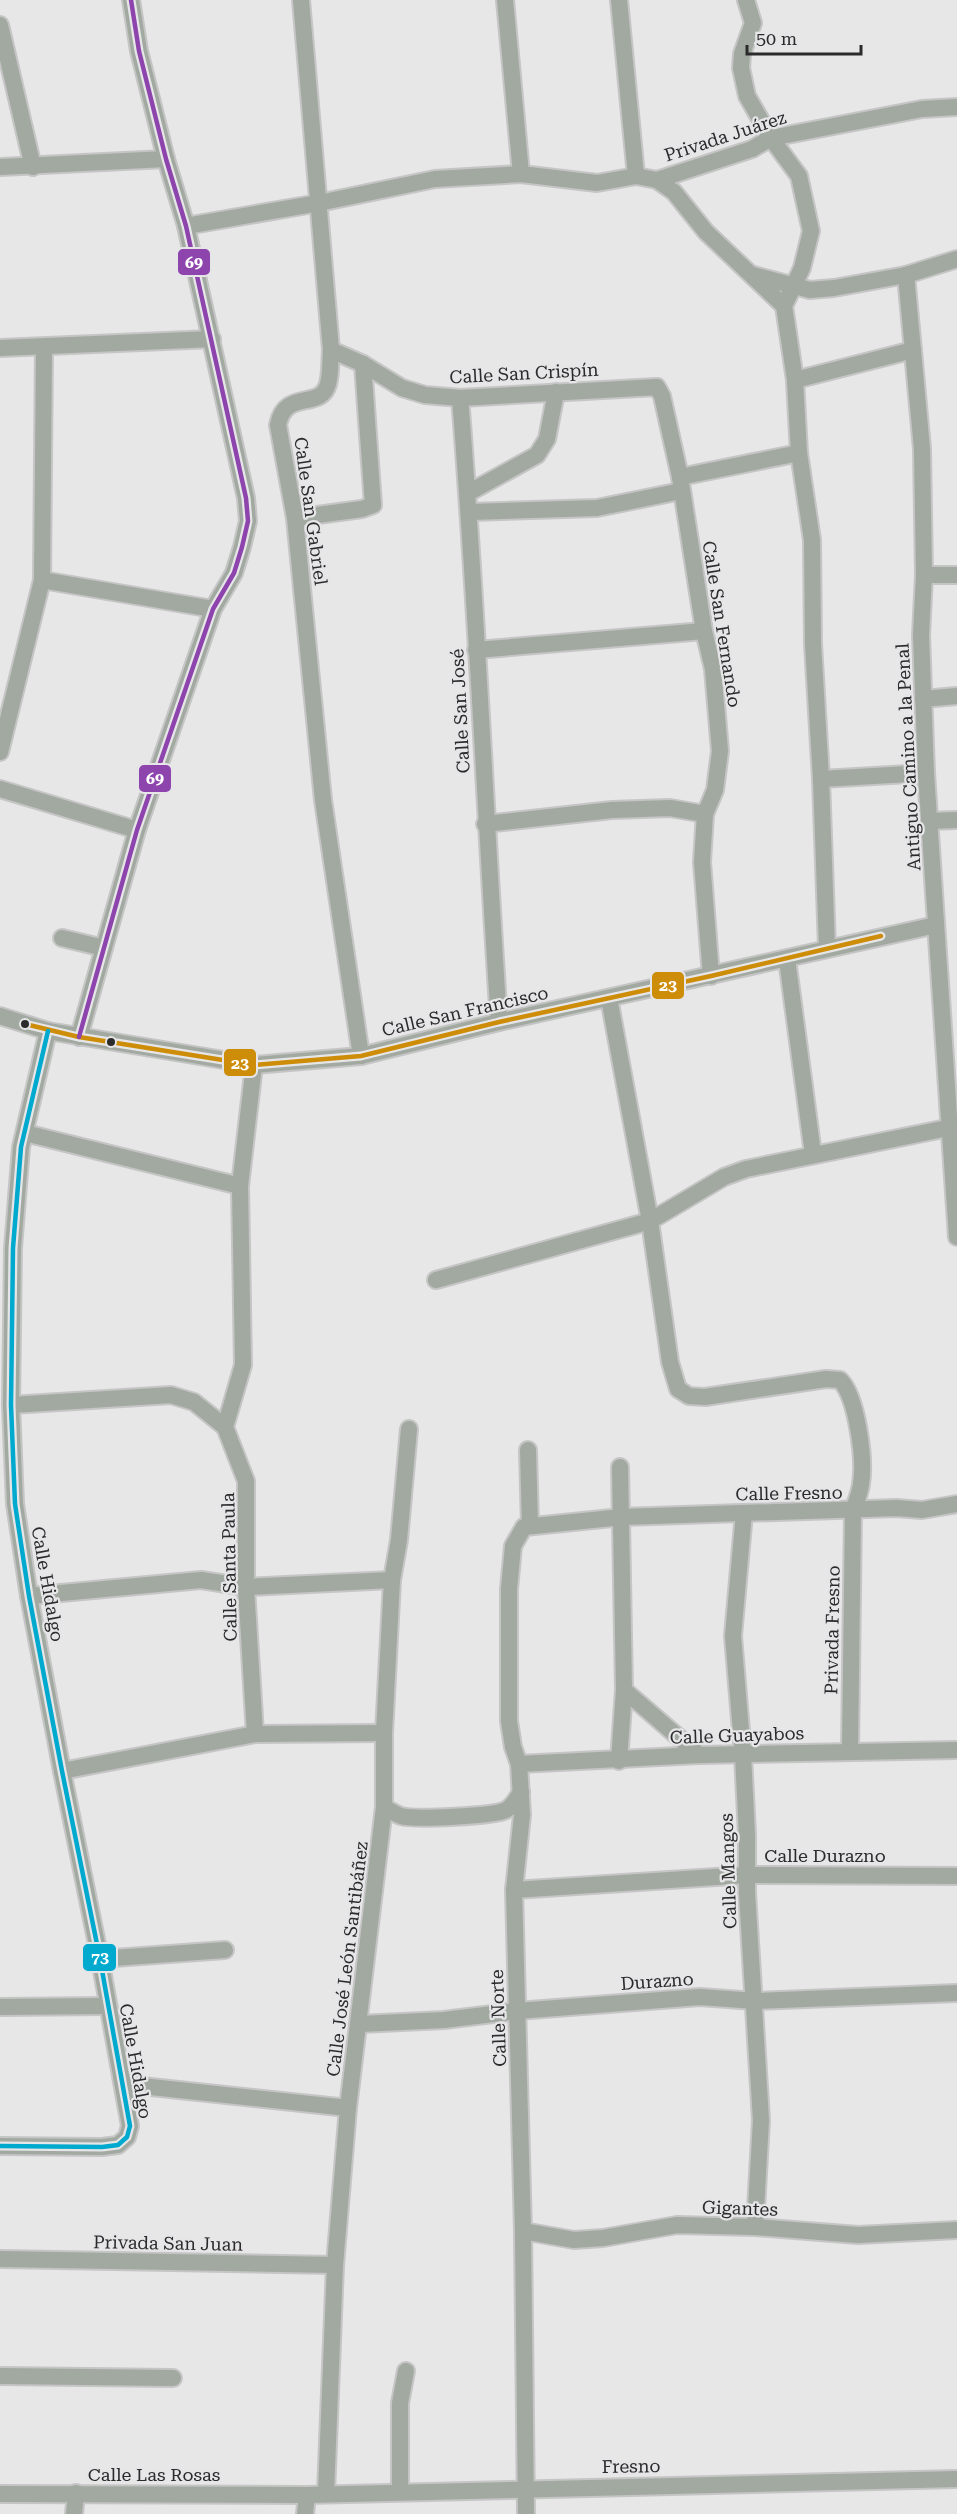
<svg xmlns="http://www.w3.org/2000/svg" width="957" height="2514" font-family="'Roboto Serif',serif">
<style>
.lines{fill:none;stroke-linecap:round;stroke-linejoin:round}
.minor-casing{stroke:#c5c5c5;stroke-width:20}
.minor{stroke:#a2a9a1;stroke-width:16}
.bus-1-casing{stroke:#e6e6e8;stroke-width:9}
.bus-2-casing{stroke:#e6e6e8;stroke-width:9}
.bus-3-casing{stroke:#e6e6e8;stroke-width:9}
.bus-1{stroke:#ce8d09;stroke-width:4.5}
.bus-2{stroke:#8e44ad;stroke-width:4.5}
.bus-3{stroke:#00a9ce;stroke-width:4.5}
.bus-dot{fill:#2b2b2c;stroke:#e6e6e8;stroke-width:2}
.labels{text-anchor:middle;dominant-baseline:central;stroke-width:4.5;stroke-linejoin:round;paint-order:stroke}
.street-label{font-size:18px;fill:#2b2b2c;stroke:#e6e6e8}
.line-badge{stroke:#e6e6e8;stroke-width:2}
.badge-label{font-size:16px;text-anchor:middle;font-weight:bold;fill:#fff}
</style>
<rect width="100%" height="100%" fill="#e7e7e7"/>
<g class="lines">
<g class="minor-casing">
<g id="minor">
<path d="M301,0L331,350C330,361 331,373 328,384C321,411 285,388 278,425L295,518L323,800L361,1056"/>
<path d="M505,0L521,174"/>
<path d="M619,0L636,176"/>
<path d="M746,0L753,23L742,54L741,68L747,96L771,138L799,176L811,231L802,268L784,306L795,380L799,453L812,540L813,644L821,779L827,948"/>
<path d="M0,25L33,167"/>
<path d="M0,167L166,159"/>
<path d="M657,180L674,192L706,232L784,306"/>
<path d="M186,226L319,203L435,179L521,174L597,183L636,176L657,180L752,149L771,138L922,109L957,107"/>
<path d="M753,275L810,290L834,288L906,275L957,259"/>
<path d="M906,275L922,449L924,575L921,635L926,773L957,1237"/>
<path d="M0,348L212,339"/>
<path d="M331,350L363,364L402,388L425,395L460,398L657,387L662,396L680,477L704,631L713,669L720,751L715,790L705,814L702,862L711,976"/>
<path d="M795,380L913,350"/>
<path d="M460,398C477,606 485,814 499,1022"/>
<path d="M680,477L799,453"/>
<path d="M468,493L537,455L547,439L556,392"/>
<path d="M470,512L597,508L681,491"/>
<path d="M295,518L362,509L373,505L363,364"/>
<path d="M924,575H957"/>
<path d="M42,580L213,609"/>
<path d="M476,650L704,631"/>
<path d="M923,699L957,696"/>
<path d="M0,752L42,580L44,347"/>
<path d="M821,779L926,773"/>
<path d="M0,789L137,830"/>
<path d="M929,821L957,820"/>
<path d="M485,824L612,810L670,808L705,814"/>
<path d="M62,938L104,948"/>
<path d="M787,959L813,1154"/>
<path d="M609,998L650,1221L670,1362L678,1389L689,1396L705,1397L826,1379L840,1380C857,1397 865,1459 861,1484C860,1493 856,1502 853,1511L850,1751"/>
<path d="M0,1016L48,1031L254,1065L361,1056L499,1022L936,925"/>
<path d="M79,1037L137,830L213,609L234,573L242,547L248,521L246,498L186,226L166,159L139,51L131,0"/>
<path d="M254,1065L240,1186L243,1365L225,1427L246,1481V1587L255,1734"/>
<path d="M25,1133L240,1186"/>
<path d="M436,1280L650,1221L724,1177L746,1169L957,1126"/>
<path d="M11,1405L171,1395L194,1402L225,1427"/>
<path d="M528,1450L530,1526"/>
<path d="M744,1513L733,1636L743,1755L747,1835V1893L761,2120L755,2227"/>
<path d="M29,1596L201,1580L246,1587L392,1580"/>
<path d="M624,1690L699,1755"/>
<path d="M619,1761L624,1690L620,1467"/>
<path d="M519,1764L699,1755L957,1750"/>
<path d="M62,1771L255,1734L384,1733"/>
<path d="M384,1807C389,1810 395,1814 401,1816C414,1820 495,1816 506,1810C513,1806 517,1799 521,1792"/>
<path d="M514,1890L747,1875L957,1876"/>
<path d="M100,1959L225,1950"/>
<path d="M0,2007L107,2006"/>
<path d="M360,2024L444,2020L517,2011L700,1997L755,2001L957,1993"/>
<path d="M123,2084L348,2108"/>
<path d="M0,2146L102,2147L118,2145L127,2137L130,2126L100,1959L62,1771L29,1596L15,1504L11,1405L13,1248L21,1147L48,1031"/>
<path d="M523,2231L574,2240L603,2238L677,2225L755,2227L858,2235L957,2230"/>
<path d="M0,2259L335,2265"/>
<path d="M0,2376L173,2378"/>
<path d="M400,2492V2403L406,2371"/>
<path d="M326,2493L335,2265L348,2108L384,1807V1733L392,1580L399,1540L409,1429"/>
<path d="M0,2494L307,2495L957,2479"/>
<path d="M74,2514L76,2493"/>
<path d="M305,2514L307,2495"/>
<path d="M526,2514L523,2231L514,1890L522,1815L519,1764L513,1747L509,1721V1589L513,1546L524,1527L622,1517L896,1508L922,1510L957,1504"/>
</g>
</g>
<use href="#minor" class="minor"/>
<g class="bus-1-casing">
<path id="bus-1" d="M25,1024L79,1037L254,1065L361,1056L499,1022L711,976L881,936"/>
</g>
<g class="bus-2-casing">
<path id="bus-2" d="M79,1037L137,830L213,609L234,573L242,547L248,521L246,498L186,226L166,159L139,51L131,0"/>
</g>
<g class="bus-3-casing">
<path id="bus-3" d="M0,2146L102,2147L118,2145L127,2137L130,2126L100,1959L62,1771L29,1596L15,1504L11,1405L13,1248L21,1147L48,1031"/>
</g>
<use href="#bus-1" class="bus-1"/>
<use href="#bus-2" class="bus-2"/>
<use href="#bus-3" class="bus-3"/>
</g>
<g class="bus-dot">
<circle cx="25" cy="1024" r="5"/>
<circle cx="111" cy="1042" r="5"/>
</g>
<g class="labels">
<g class="street-label">
<text transform="translate(725 136) rotate(-18)">Privada Juárez</text>
<text transform="translate(524 373) rotate(-3)">Calle San Crispín</text>
<text transform="translate(311 511) rotate(82)">Calle San Gabriel</text>
<text transform="translate(722 624) rotate(81)">Calle San Fernando</text>
<text transform="translate(460 711) rotate(-93)">Calle San José</text>
<text transform="translate(908 757) rotate(-93)">Antiguo Camino a la Penal</text>
<text transform="translate(465 1011) rotate(-13)">Calle San Francisco</text>
<text transform="translate(789 1493) rotate(-1)">Calle Fresno</text>
<text transform="translate(229 1567) rotate(-91)">Calle Santa Paula</text>
<text transform="translate(48 1584) rotate(80)">Calle Hidalgo</text>
<text transform="translate(832 1630) rotate(-89)">Privada Fresno</text>
<text transform="translate(737 1735) rotate(-2)">Calle Guayabos</text>
<text x="825" y="1855">Calle Durazno</text>
<text transform="translate(728 1871) rotate(-92)">Calle Mangos</text>
<text transform="translate(347 1959) rotate(-83)">Calle José León Santibáñez</text>
<text transform="translate(657 1981) rotate(-4)">Durazno</text>
<text transform="translate(498 2018) rotate(-92)">Calle Norte</text>
<text transform="translate(136 2061) rotate(80)">Calle Hidalgo</text>
<text transform="translate(740 2208) rotate(2)">Gigantes</text>
<text transform="translate(168 2243) rotate(1)">Privada San Juan</text>
<text transform="translate(631 2466) rotate(-1)">Fresno</text>
<text x="154" y="2474">Calle Las Rosas</text>
</g>
</g>
<g class="line-badge">
<rect x="177" y="248" width="34" height="28" rx="6" fill="#8e44ad"/>
<rect x="138" y="764" width="34" height="29" rx="6" fill="#8e44ad"/>
<rect x="651" y="971" width="34" height="29" rx="6" fill="#ce8d09"/>
<rect x="223" y="1048" width="34" height="29" rx="6" fill="#ce8d09"/>
<rect x="82" y="1943" width="35" height="29" rx="6" fill="#00a9ce"/>
</g>
<g class="badge-label">
<text x="194" y="268">69</text>
<text x="155" y="784">69</text>
<text x="668" y="991">23</text>
<text x="240" y="1069">23</text>
<text x="100" y="1963">73</text>
</g>
<path d="M747 45v9h114v-9" fill="none" stroke="#2b2b2c" stroke-width="3"/>
<text x="756" y="45" font-size="18" fill="#2b2b2c" stroke="#e6e6e8" stroke-width="4.5" paint-order="stroke">50 m</text>
</svg>
